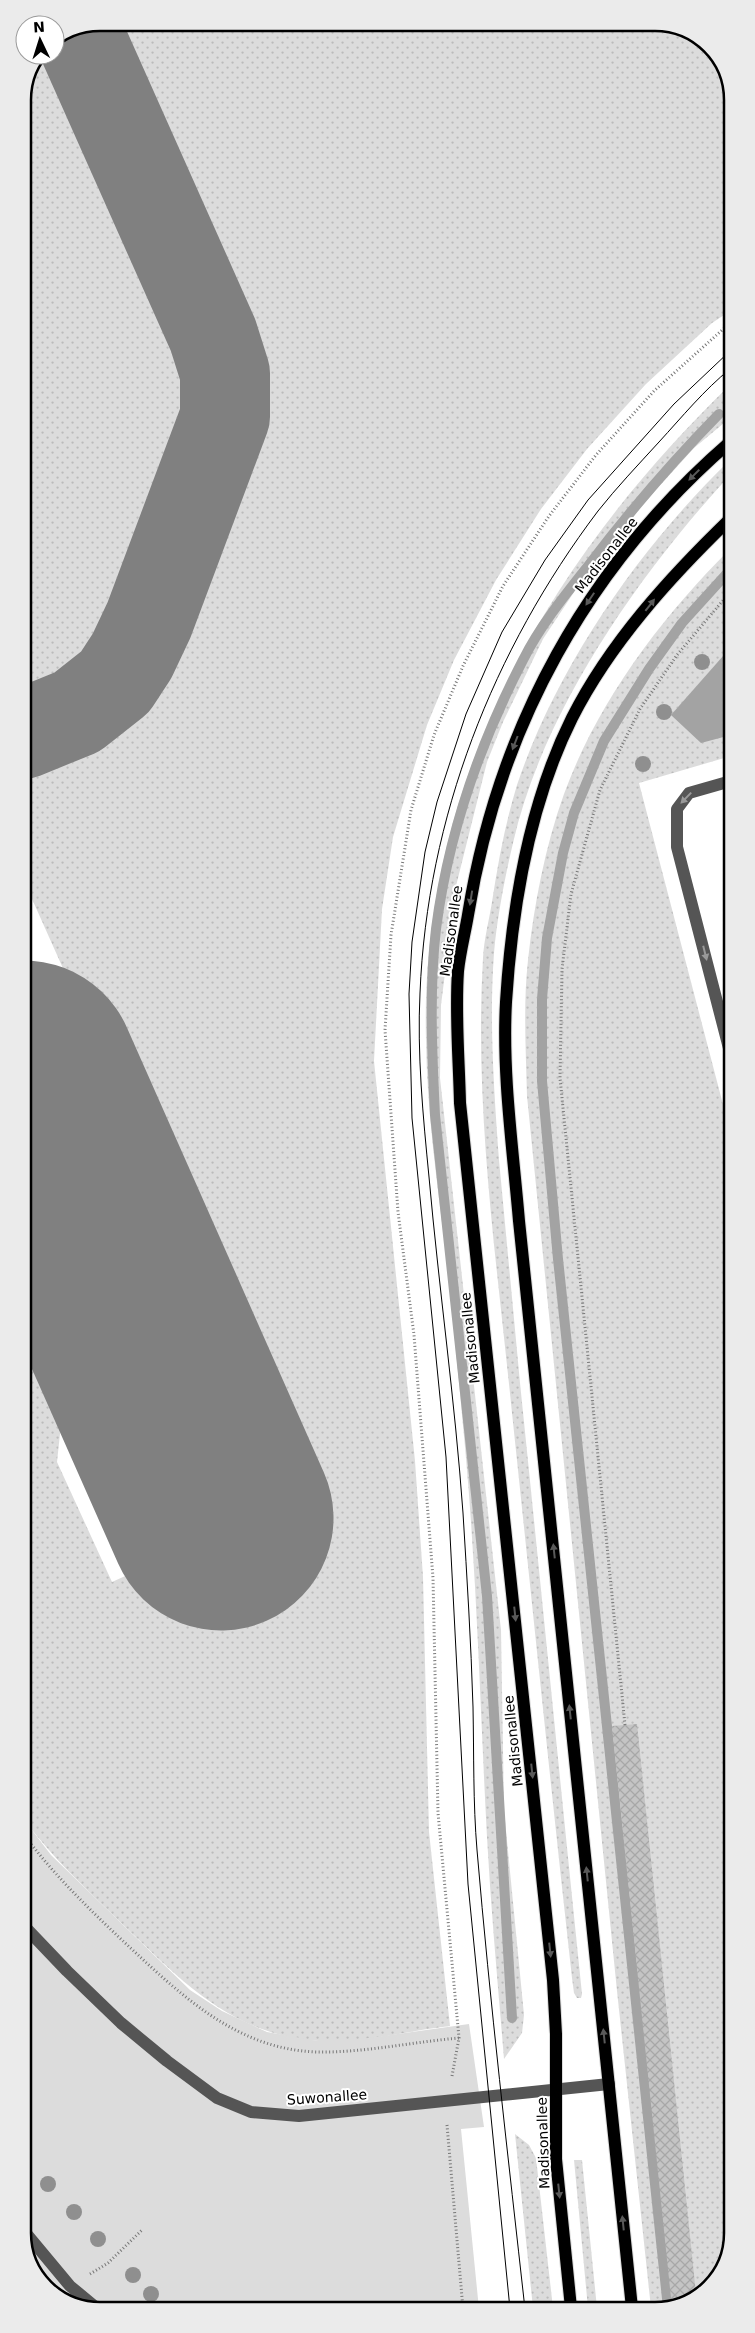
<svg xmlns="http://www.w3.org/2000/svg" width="755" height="2333" font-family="'DejaVu Sans',sans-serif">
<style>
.grass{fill:url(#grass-dots)}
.park{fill:#dcdcdc}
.water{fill:#a3a3a3}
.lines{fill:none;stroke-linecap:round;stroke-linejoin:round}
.stream{stroke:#a3a3a3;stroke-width:10}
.taxiway{stroke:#808080;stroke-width:90}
.runway{stroke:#808080;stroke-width:225}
.building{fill:url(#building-cross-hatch)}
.major-casing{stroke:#dbdbdb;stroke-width:14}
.path{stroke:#777;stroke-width:3;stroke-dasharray:1 2.5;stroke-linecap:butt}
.minor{stroke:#555;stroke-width:12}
.major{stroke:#000;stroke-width:12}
.tram{stroke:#000;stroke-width:1}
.tree{fill:#8f8f8f}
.oneway{fill:#595959}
.oneway2{fill:#999}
.labels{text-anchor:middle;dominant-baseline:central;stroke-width:4;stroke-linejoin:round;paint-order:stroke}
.street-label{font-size:14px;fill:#000;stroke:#fff}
.rim{fill:none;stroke:#000;stroke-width:2.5}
</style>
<defs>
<pattern id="grass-dots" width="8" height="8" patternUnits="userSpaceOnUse" patternTransform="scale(1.25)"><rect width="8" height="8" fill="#dcdcdc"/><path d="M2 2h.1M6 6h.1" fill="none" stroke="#bbb" stroke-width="1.8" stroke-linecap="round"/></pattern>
<pattern id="building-cross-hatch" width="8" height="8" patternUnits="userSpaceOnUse" patternTransform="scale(1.25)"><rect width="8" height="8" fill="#c4c4c4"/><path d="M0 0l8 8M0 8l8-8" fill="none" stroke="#a7a7a7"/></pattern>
</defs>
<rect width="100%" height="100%" fill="#fff"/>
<g class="grass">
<path d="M101,23H660L706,42L730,81V311L712,323L646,384L587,449L541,509L496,580L454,660L427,725L393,837L382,909L374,1061L415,1461L423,1577L429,1832L450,2026C406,2031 361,2044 318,2041C228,2034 179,1978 118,1920C85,1888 53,1858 25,1821L24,1259L68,1359L57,1462L112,1582L299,1497L24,881L23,787L43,759L65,738L124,697L154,650L241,409L245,384L243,359L95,25Z"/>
<path d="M60,39L203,362L208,380L206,396L118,639C91,686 76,694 23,704V96L41,55H55V41Z"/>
<path d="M730,385V418L694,448L634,514L596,559L543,639L503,722L487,762L456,886L441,1005L440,1078L501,1630L504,1810L524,2015L522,2033L504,2059C498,1985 491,1911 487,1837C480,1707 477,1577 465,1447C459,1382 453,1318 446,1253C437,1182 427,1112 426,1041C419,782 549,560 730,385Z"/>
<path d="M730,460V475C639,574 543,710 513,843C505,877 497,918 494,953C489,1022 494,1091 499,1160C506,1234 513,1308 520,1383C541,1587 561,1791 582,1994L581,1998H577L574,1993L572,1978C551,1790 532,1602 512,1413C497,1262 474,1110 483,958C484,939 489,921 492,902C498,863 505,824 517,785C557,666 640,547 730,460Z"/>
<path d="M730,549L731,756L639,783L731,1135L732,2233L716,2280L674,2308H651L617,1991L527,1096C526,1052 523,1005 528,960C534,905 545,847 564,794C598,701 661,618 730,549Z"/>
<path d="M515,2134L529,2145L536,2158L553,2308H533Z"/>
<path d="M574,2160H582L597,2308H588Z"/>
</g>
<path class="park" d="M25,1821L51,1855L190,1990L222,2011L267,2032L318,2041L362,2039L469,2024L484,2127L461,2129L479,2309L95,2310L49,2291L25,2252Z"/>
<path class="water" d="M731,647V735L701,743L671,715Z"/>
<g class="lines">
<g class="stream">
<path d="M512,2018L487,1596L435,1115C432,1055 429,988 436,929C448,836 480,743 523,660C540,626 565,595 588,566C629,512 672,462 719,414"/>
<path d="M668,2308L558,1259L542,1081V999L547,938L563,853L574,813L604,741L649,669L682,623L730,570"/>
</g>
<path class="taxiway" d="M23,734L77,712L115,682L132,656L149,620L225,417V373L213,335L78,32"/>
<path class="runway" d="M24,1073L221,1518"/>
</g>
<path class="building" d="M637,1724L696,2294L674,2308H672L612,1726Z"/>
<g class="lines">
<g class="major-casing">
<g id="major">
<path d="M571,2308L556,2159V2034L553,1980L460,1103C459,1059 455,1015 458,971C460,952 465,933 468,915C498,728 587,566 730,442"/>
<path d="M632,2308L519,1221C513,1150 502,1073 506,1002C512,906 529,804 572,718C610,643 670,577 730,519"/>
</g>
</g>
<g class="path">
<path d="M625,1725L560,1078L562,969L571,894L600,790L640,709L677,655L731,591"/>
<path d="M25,1836C54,1875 88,1908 123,1941C179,1993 235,2049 316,2052C363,2053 412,2042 459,2038"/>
<path d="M452,2076L459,2038L438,1813L433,1578L414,1335L398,1212L385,1030L391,935L411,810L434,735L463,666L503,586L549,516L596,455L654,391L730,323"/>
<path d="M447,2125L463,2309"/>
<path d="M90,2274L108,2263L142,2230"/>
</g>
<g class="minor">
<path d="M731,781L689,793L677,809V847L731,1056"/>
<path d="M25,1927L67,1971L121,2023L167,2061L217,2098L251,2112L299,2116L609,2084"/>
<path d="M25,2232L70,2286L99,2310"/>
</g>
<use href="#major" class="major"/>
<g class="tram">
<path d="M510,2309L468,1884L446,1457L412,1118L409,994L412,942L425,852L437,802L466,714L502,632L545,560L588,500L674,404L730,351"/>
<path d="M525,2309C508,2156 490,2003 477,1850C473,1803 474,1755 473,1707C471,1642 467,1578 463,1513C455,1401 439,1289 429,1177C423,1116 417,1054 420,993C427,818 493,650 598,511C617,487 638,465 659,442C682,417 704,390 730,369"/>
</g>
</g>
<g class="tree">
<circle cx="702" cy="662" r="8"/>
<circle cx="664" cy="712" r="8"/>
<circle cx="643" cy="764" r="8"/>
<circle cx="48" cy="2184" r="8"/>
<circle cx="74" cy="2212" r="8"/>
<circle cx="98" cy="2239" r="8"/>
<circle cx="133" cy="2275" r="8"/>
<circle cx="151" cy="2294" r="8"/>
</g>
<defs><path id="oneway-solid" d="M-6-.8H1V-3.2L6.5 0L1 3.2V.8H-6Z" transform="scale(1.25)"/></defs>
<g class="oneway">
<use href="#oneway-solid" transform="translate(694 475) rotate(135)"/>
<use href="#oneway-solid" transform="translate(590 599) rotate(124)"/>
<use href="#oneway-solid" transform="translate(650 605) rotate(-52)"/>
<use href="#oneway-solid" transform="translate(515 743) rotate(111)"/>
<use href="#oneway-solid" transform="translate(471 898) rotate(99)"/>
<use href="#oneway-solid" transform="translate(554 1551) rotate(-96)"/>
<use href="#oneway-solid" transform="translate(515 1614) rotate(84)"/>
<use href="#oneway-solid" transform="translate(570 1712) rotate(-96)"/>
<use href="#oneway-solid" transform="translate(532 1771) rotate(84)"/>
<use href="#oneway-solid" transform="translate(587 1874) rotate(-96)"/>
<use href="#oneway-solid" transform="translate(550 1950) rotate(84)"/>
<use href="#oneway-solid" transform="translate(604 2036) rotate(-96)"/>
<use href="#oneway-solid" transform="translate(559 2191) rotate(84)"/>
<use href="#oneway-solid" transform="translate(623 2223) rotate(-96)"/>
</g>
<g class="oneway2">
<use href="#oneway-solid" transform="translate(686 798) rotate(134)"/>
<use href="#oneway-solid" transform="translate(705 953) rotate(76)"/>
</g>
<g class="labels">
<g class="street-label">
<text transform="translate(606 555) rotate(-52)">Madisonallee</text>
<text transform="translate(451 931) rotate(-82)">Madisonallee</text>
<text transform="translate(470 1338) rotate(-96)">Madisonallee</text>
<text transform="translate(513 1741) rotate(-96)">Madisonallee</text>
<text transform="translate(327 2097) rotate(-4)">Suwonallee</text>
<text transform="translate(543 2143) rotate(-92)">Madisonallee</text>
</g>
</g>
<path d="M0 0H755V2333H0ZM100 31H655A69 69 0 0 1 724 100V2233A69 69 0 0 1 655 2302H100A69 69 0 0 1 31 2233V100A69 69 0 0 1 100 31Z" fill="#ebebeb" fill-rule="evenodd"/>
<path class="rim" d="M100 31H655A69 69 0 0 1 724 100V2233A69 69 0 0 1 655 2302H100A69 69 0 0 1 31 2233V100A69 69 0 0 1 100 31Z"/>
<g transform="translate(40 40) rotate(356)"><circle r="24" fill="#ffffff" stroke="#999999"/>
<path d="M0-4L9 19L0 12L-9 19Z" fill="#000000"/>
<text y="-8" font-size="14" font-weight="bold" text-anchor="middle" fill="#000000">N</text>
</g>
</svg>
